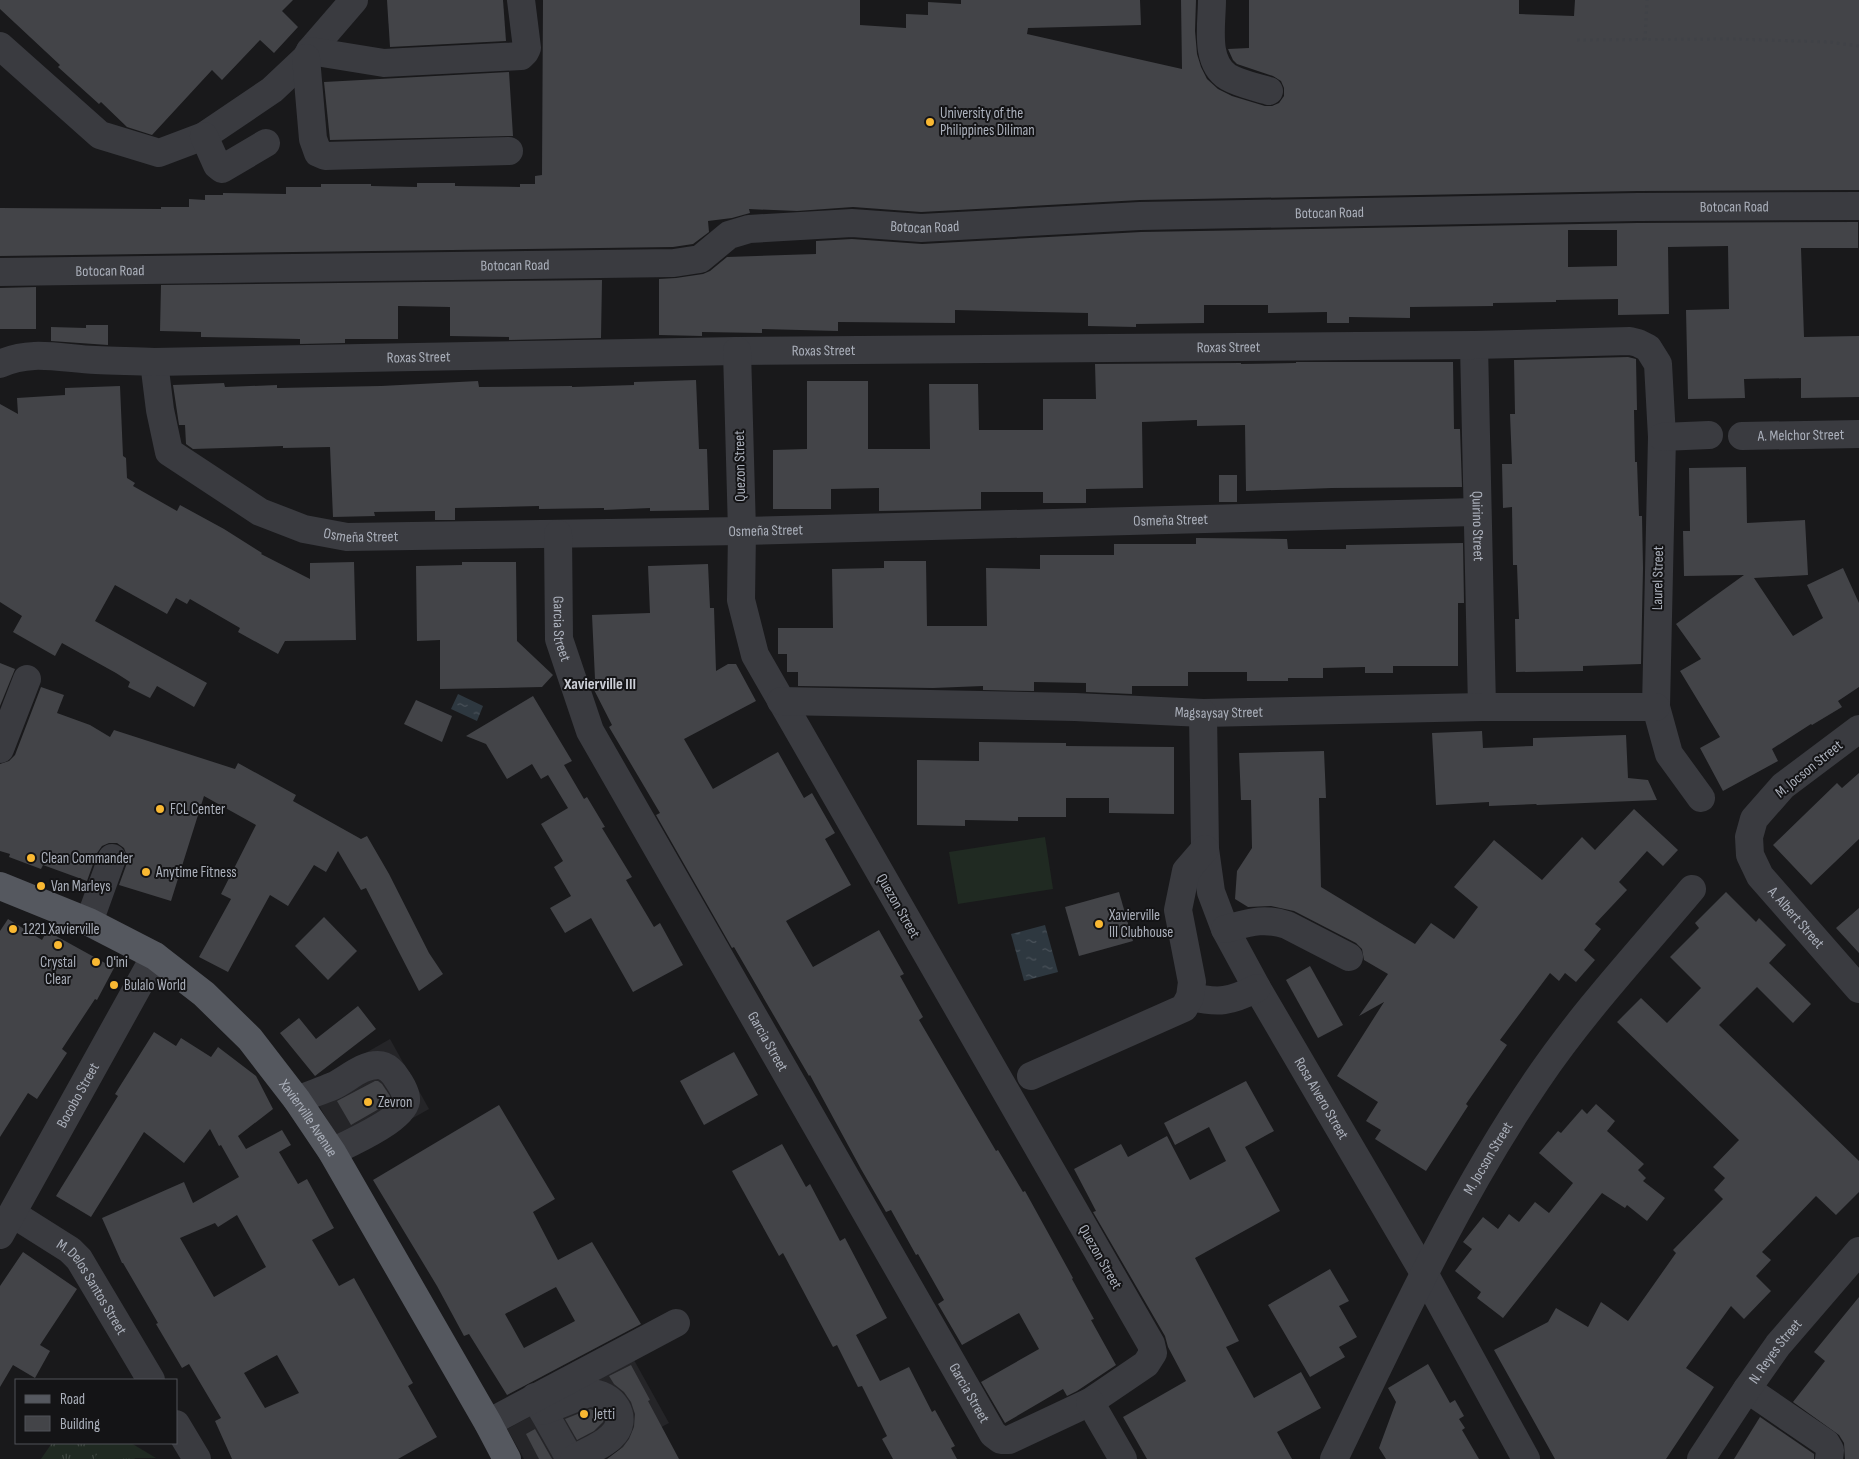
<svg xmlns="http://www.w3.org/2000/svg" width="1859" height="1459" font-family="'Sofia Sans Condensed',sans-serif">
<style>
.built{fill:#252528}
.park{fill:url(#park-tufts)}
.garden{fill:#202a22}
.water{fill:url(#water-ripples)}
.building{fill:#434448;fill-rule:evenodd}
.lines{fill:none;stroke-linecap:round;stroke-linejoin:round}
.path{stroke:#404247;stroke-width:3;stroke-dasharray:2.5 4;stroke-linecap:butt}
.minor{stroke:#3a3b40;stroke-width:28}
.major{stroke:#55585f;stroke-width:28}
.poi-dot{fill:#f9b832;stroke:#141416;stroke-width:2}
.labels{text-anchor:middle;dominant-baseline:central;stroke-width:4;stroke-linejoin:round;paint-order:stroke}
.poi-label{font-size:15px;fill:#abb0bb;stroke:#141416;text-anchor:start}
.street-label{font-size:15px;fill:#abb0bb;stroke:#141416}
.neighbourhood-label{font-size:16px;font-weight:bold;fill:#cccfd7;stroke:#141416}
</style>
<defs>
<pattern id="park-tufts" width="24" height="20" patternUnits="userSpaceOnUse" patternTransform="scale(1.25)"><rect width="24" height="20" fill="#202a22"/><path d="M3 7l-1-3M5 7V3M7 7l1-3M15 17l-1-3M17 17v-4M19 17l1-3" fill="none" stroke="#3e4640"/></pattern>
<pattern id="water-ripples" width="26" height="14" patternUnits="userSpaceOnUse" patternTransform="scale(1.25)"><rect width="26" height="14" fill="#2e3840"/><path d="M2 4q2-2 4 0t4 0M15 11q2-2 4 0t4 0" fill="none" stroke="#4a525a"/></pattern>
</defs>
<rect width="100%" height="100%" fill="#19191b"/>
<g class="built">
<path d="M390,1039L429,1109L347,1155L308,1086Z"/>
<path d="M634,1360L669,1423L601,1459H524L507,1429Z"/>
</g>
<path class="park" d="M52,1443H123L135,1459H41Z"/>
<g class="garden">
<path d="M1045,837L1053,889L958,904L949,852Z"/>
<path d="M104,1443H131L156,1458L94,1459Z"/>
</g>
<g class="water">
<path d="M458,694L483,706L477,721L451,709Z"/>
<path d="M1045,925L1058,972L1024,981L1011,934Z"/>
</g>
<g class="building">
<path d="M0,0H293L282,11L298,27L274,53L260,40L222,80L212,70L152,135L127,127L101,102L99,104L58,67L60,65L0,9Z"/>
<path d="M387,0H503L506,41L390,47Z"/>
<path d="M543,0H860V25L906,28V14L928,15V2L961,4V0H1140L1141,25L1028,28L1027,34L1182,69L1181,0H1196L1195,31L1197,54L1201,67L1207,79L1218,89L1232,96L1265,106H1272L1279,103L1284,96V88L1281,81L1273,76L1237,64L1233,60L1228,49L1249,48V0H1519V14L1574,16L1575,0H1859V190L1638,191L1140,200L921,212L853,207L797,211L749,209L750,213L732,218L708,221L709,232L693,244L673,247L0,256V208L161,209V207H189V199L205,200V195H223V193L286,194V187H321V184H371V186L417,187V183H455V186L520,187V184H535V176L542,175Z"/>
<path d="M509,72L513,136L330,140L324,82Z"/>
<path d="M1858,222V248H1801L1804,337L1859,336V397L1801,398V378L1744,379L1745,398L1688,399L1686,310L1729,309L1728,246L1668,247L1669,314L1618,315V299L1556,300V302L1493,303V306L1410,307V318L1349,317V323H1327V312L1268,313V305H1204V323L1136,324V327L1088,326V313L955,310V323L838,322V331L762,329V333L702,332V336L659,335V279L676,278L703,274L710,271L727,257L816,254V241L852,239L922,244L1141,232L1638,223ZM1568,230H1617V266L1568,267Z"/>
<path d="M602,280L601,338L509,340V337L450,336V307L398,306V339H345V343L300,344V339L201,337V332L160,331L161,285Z"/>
<path d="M36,287V329H0V288Z"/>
<path d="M86,325H108V345L51,341V327L86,328Z"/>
<path d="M1628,357L1636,359L1637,410H1634L1635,462H1637L1639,516H1642L1643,568L1641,664L1583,666V671L1516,672L1515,619H1519L1517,565H1513L1512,507L1503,508L1502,464H1512L1510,414H1515L1514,360Z"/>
<path d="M1296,362H1453L1454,429H1460L1462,487L1332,488L1246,491L1245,425L1197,426V420L1142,422L1143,488L1086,489V503H1043V492H981V509L879,511V488L831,489V509H773V450L807,449V381H868V449H930L929,384H978L979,430H1043V399H1096L1095,364L1241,363V364L1296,363Z"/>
<path d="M696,380L699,449H707L709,510L650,511V508L604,510V508L539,509V506L455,508V520H435V511L374,512L375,516L333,517L330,447L283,448V446L193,449L186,444L185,425H179L173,385L224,383L225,387L277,385V388L381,386L478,381L479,387L572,386V387L634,385V382Z"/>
<path d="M120,386L123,456L126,458L127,478L135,483L133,486L177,511L180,505L224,529L262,553L261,554L310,579V563L354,562L356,640L285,641L278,654L238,632L240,628L190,599L187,604L176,598L167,614L115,585L95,621L207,683L194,707L157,686L150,698L128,687L130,682L116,673L62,643L55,656L13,632L22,616L0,602V404L18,414L17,398L65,395V388Z"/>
<path d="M1746,467L1747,523L1805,520L1808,575L1754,578L1793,636L1823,618L1807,585L1843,568L1859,603V687L1838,701L1842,707L1812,725L1811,724L1772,749L1778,761L1723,791L1700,748L1720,737L1680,671L1701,659L1676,624L1744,575L1684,576L1683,531H1690L1689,468Z"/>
<rect x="1219" y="475" width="18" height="27"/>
<path d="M1196,538L1287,539L1288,549H1346V545L1463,543L1464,603H1458V666H1393V673H1365V667L1323,668V678H1288V681H1247V672H1188V686H1132V694L1086,692V683L1034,682V691L983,690V686L933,688L798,686V672H787V654H778V628H833L832,569L884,568V561H926L927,626H987L986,568L1040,569V555H1114V544H1196Z"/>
<path d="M462,562H516L517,641L553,675L542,687L440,689V640L417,641L416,566L462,565Z"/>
<path d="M708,564L710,608H714L716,671L728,664H736L756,701L684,739L713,789L778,752L804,798L812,793L835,833L825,839L851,885L786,921L813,967L879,930L904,974L900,976L923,1017L919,1020L996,1151L998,1150L1023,1192L1025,1191L1073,1278L1072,1279L1094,1319L1091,1320L1116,1365L1077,1391L1067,1396L1063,1389L1005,1423L981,1382L1039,1349L1019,1313L962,1345L938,1304L944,1300L918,1254L916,1255L891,1210L886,1212L861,1169L810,1075L809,1076L734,947L732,948L656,815L660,813L609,727L612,725L589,680L595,679L592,615L650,613L648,566Z"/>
<path d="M0,663L15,669L0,706Z"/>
<path d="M41,687L64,695L57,713L90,725L110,737L114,730L235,769L238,763L296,795L293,801L361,839L367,836L389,874L429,953L443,974L419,991L366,888L361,890L338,851L326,872L314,865L288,906L270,895L228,972L199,957L231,899L221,894L256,825L204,796L171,901L119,885L127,863V856L124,848L117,843H109L102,846L97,853L87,881L43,865L41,869L9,857L10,854L0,851V764L9,761L15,755Z"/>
<path d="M533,696L572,761L564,765L584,799L587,797L605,827L602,828L632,877L626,880L654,927L660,923L683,965L633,992L591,918L565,933L550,908L571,896L554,867L563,861L541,824L568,808L548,775L541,779L532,764L507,779L486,744L466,736Z"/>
<path d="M416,700L452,716L442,742L404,724Z"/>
<path d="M1482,731L1483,748L1533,746V738L1626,735L1628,778L1648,780L1657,800L1537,805L1536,804L1489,806V802L1436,805L1432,733Z"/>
<path d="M979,742L1066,743V746L1174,747V814L1109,813V798H1066V817H1018V821L965,820V826L917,825V760L979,761Z"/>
<path d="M1324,751L1326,798H1319L1321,887L1415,944L1431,923L1454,939L1478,907L1454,887L1494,840L1542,880L1582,837L1595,850L1634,809L1678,850L1663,866L1647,851L1619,882L1627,890L1595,924L1601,929L1584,950L1595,960L1576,982L1565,973L1559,981L1550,973L1500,1040L1507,1045L1466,1104L1468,1106L1426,1171L1375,1139L1381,1130L1366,1121L1378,1102L1337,1076L1384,1002L1359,1016L1388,974L1364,960L1362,949L1356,943L1294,911L1271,906L1248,907L1235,899L1237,871L1252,848L1251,800H1241L1239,753Z"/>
<path d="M1859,773V839L1811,885L1773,845L1837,783L1842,788Z"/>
<path d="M1119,892L1133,941L1079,956L1065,907Z"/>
<path d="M1726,892L1756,922L1759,918L1786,945L1769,963L1811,1004L1793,1023L1757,987L1719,1025L1859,1161V1192L1836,1215L1816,1196L1762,1252L1771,1260L1756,1276L1771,1291L1744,1319L1731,1306L1686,1368L1714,1387L1666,1459H1555L1494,1350L1548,1322L1556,1308L1588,1327L1601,1302L1628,1321L1676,1253L1673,1250L1723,1199L1714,1190L1725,1178L1713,1167L1739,1140L1617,1022L1641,998L1667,1023L1701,988L1670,957L1699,928L1695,923Z"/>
<path d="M1859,908V953L1836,928Z"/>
<path d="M324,917L357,951L328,980L295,946Z"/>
<path d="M8,919L42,940L47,931L114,968L97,1000L95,999L62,1049L67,1053L37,1099L28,1093L0,1137V931Z"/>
<path d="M1310,966L1343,1025L1318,1038L1286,980Z"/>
<path d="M358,1006L376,1029L315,1076L280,1033L299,1018L316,1039Z"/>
<path d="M154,1032L176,1046L181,1038L211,1057L218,1047L256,1076L273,1109L238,1136L246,1149L282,1130L291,1145L279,1152L298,1184L307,1179L334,1228L312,1240L339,1286L354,1278L413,1383L408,1386L437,1437L398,1459H232L215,1421L221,1418L189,1364L182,1368L156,1324L158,1323L123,1263H122L102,1218L184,1182L193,1203L239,1177L221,1145L219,1146L210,1129L184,1163L144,1132L91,1217L56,1196L118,1096L115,1094ZM237,1215L266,1267L214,1297L180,1238L215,1223L218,1227ZM277,1355L299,1393L265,1408L244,1373Z"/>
<path d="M734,1052L758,1095L704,1125L680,1081Z"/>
<path d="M375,1081H378L382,1084L390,1096V1099L377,1110L351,1125L337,1101Z"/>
<path d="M1246,1081L1274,1131L1245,1147L1280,1211L1195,1258L1239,1341L1226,1347L1254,1398L1301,1372L1321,1408L1277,1432L1292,1459H1147L1123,1417L1186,1381L1168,1347L1165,1336L1093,1212L1096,1211L1074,1169L1121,1144L1128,1157L1167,1136L1190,1180L1226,1161L1209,1127L1175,1145L1164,1123Z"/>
<path d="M1596,1104L1615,1121L1607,1131L1644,1164L1638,1170L1646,1178L1643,1181L1665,1198L1647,1221L1627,1205L1625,1208L1602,1193L1503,1318L1477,1298L1481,1292L1455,1271L1472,1249L1463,1242L1483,1217L1498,1229L1509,1214L1519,1222L1535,1202L1549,1213L1573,1183L1539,1153L1558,1131L1561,1133L1582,1109L1587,1114Z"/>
<path d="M499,1105L555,1199L533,1212L558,1260L592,1242L641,1324L507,1395L469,1334L464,1336L437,1286L373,1180ZM556,1287L575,1321L524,1348L505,1314Z"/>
<path d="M782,1144L806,1187L810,1184L840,1241L845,1238L887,1318L856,1335L880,1381L909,1367L932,1412L935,1410L955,1446L951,1448L957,1459H893L882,1439L887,1436L862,1386L858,1387L837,1345L833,1347L783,1253L779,1256L732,1171Z"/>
<path d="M23,1252L77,1289L40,1345L50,1351L35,1378L13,1365L0,1387V1286Z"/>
<path d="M1330,1269L1349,1301L1339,1306L1357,1337L1339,1347L1345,1357L1310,1377L1268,1305Z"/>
<path d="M1859,1297V1459H1845L1844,1443L1839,1435L1793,1402L1825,1361L1814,1352Z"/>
<path d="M1428,1364L1450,1403L1455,1400L1464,1416L1459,1419L1465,1428L1462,1430L1479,1459H1386L1379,1448L1396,1402L1388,1388Z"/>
<path d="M631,1365L650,1400L648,1401L679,1459H607L623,1447L629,1439L634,1427L635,1414L631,1402L624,1392L614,1384L609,1376Z"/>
<path d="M590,1409L601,1413L604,1418L603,1422L594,1431L577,1440L565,1419Z"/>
<path d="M1760,1417L1814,1454V1459H1734Z"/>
<path d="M535,1429L552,1459H539L526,1434Z"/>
</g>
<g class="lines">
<g class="path">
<path d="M1577,40L1733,39L1829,42L1859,46"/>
<path d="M1645,40L1647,0"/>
</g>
<g class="minor">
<path d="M1212,0C1212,24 1204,62 1228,77C1240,84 1256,87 1269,91"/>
<path d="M0,46L100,135L159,153L204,136L272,90L306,58L310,51L354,0"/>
<path d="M310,51L384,63L521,56L525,52L527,48L521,0"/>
<path d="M306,58L313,139L318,153L325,156L509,151"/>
<path d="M204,136L217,165L222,169L266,143"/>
<path id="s1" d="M0,272L674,263L700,259L729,235L749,229L852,223L921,228L1140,216L1638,207L1859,206"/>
<path id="s2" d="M1474,345L1482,707"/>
<path id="s3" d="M154,362L160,410L169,452L260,512L304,529L347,537L742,531L1476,512"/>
<path id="s4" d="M0,364C31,349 63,359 96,360C115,361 135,361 154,362L737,351L1474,345L1630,341L1638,343L1648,348L1658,364L1662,437L1656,707L1669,754L1701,798"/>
<path id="s5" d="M1742,436L1859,434"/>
<path d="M1662,437L1709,435"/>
<path id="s6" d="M558,534L559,639L590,731L993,1434L1001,1440H1009L1090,1402L1146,1364L1153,1353L1151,1344L755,655L741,600L742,531L737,351"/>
<path id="s7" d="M781,701L1075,707L1203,713L1482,707H1656"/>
<path id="s8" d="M1203,713L1205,849L1211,892L1225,929L1257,988L1424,1273L1526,1459"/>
<path id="s9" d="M1859,729L1783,786L1754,819L1749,837L1750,855L1760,876L1859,989"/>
<path d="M0,749L27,679"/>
<path d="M89,922L112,858"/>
<path d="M1225,929C1248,923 1263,917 1287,925L1349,957"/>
<path d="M1190,997C1219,1003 1230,1002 1257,988"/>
<path d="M1031,1076L1184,1008L1190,997L1192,982L1178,910L1186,871L1205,849"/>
<path d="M297,1100C309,1095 321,1091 333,1086C348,1079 361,1065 378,1065C387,1065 394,1073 398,1080C402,1086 407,1094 406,1101C403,1120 348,1144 332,1152"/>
<path id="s10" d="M13,1214L70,1250L79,1259L151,1380"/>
<path id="s11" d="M0,1235L155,956"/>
<path d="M1747,1389L1826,1443L1830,1450L1829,1459"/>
<path d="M535,1397L570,1459"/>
<path d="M1090,1402L1123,1459"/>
<path d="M543,1411L588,1393C613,1392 631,1419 611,1437C601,1447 585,1452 574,1459"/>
<path d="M488,1423L676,1323"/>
<path d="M176,1424L197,1459"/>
<path id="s12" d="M1334,1459C1396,1330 1456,1199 1537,1080C1583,1012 1639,952 1692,889"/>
<path id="s13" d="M1701,1459L1747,1389L1778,1345L1859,1251"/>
</g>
<path class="major" id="s14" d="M0,886L89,922L155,956L204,994L250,1039L297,1100L332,1152L488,1423L507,1459"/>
</g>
<g class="poi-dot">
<circle cx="930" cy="122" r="5"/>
<circle cx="160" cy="809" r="5"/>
<circle cx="31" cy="858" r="5"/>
<circle cx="146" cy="872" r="5"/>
<circle cx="41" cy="886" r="5"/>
<circle cx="1099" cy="924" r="5"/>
<circle cx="13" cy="929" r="5"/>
<circle cx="58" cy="945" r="5"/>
<circle cx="96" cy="962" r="5"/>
<circle cx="114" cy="985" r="5"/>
<circle cx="368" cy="1102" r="5"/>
<circle cx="584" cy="1414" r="5"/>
</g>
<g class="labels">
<g class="poi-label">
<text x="940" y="113">University of the<tspan x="940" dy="17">Philippines Diliman</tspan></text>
<text x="170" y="809">FCL Center</text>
<text x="41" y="858">Clean Commander</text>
<text x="156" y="872">Anytime Fitness</text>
<text x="51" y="886">Van Marleys</text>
<text x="1109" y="915">Xavierville<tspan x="1109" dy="17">III Clubhouse</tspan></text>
<text x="23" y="929">1221 Xavierville</text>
<text x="58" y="962" text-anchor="middle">Crystal<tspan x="58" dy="17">Clear</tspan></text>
<text x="106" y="962">O'ini</text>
<text x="124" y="985">Bulalo World</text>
<text x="378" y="1102">Zevron</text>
<text x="594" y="1414">Jetti</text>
</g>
<g class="street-label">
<text stroke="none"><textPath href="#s1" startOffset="1745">Botocan Road</textPath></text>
<text stroke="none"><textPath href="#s1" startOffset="1340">Botocan Road</textPath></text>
<text stroke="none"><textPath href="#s1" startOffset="935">Botocan Road</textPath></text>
<text stroke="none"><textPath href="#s1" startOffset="515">Botocan Road</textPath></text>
<text stroke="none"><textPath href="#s1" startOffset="110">Botocan Road</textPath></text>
<text stroke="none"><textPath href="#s4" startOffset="1230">Roxas Street</textPath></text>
<text stroke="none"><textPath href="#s4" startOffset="825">Roxas Street</textPath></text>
<text stroke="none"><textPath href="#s4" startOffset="420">Roxas Street</textPath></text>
<text stroke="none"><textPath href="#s5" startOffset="59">A. Melchor Street</textPath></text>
<text transform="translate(740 466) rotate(-91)">Quezon Street</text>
<text stroke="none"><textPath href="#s3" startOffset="1115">Osmeña Street</textPath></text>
<text stroke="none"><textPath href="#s2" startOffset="181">Quirino Street</textPath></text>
<text stroke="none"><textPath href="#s3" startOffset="710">Osmeña Street</textPath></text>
<text stroke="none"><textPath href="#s3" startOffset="305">Osmeña Street</textPath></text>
<text transform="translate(1658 578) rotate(-89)">Laurel Street</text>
<text stroke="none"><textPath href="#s6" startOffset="95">Garcia Street</textPath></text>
<text stroke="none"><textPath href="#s7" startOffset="438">Magsaysay Street</textPath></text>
<text transform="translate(1809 769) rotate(-39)">M. Jocson Street</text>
<text transform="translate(898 906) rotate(60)">Quezon Street</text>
<text stroke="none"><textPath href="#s9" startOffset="254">A. Albert Street</textPath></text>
<text stroke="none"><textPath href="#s6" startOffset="560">Garcia Street</textPath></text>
<text stroke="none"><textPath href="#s11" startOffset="160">Bocobo Street</textPath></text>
<text stroke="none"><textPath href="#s8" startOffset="414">Rosa Alvero Street</textPath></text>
<text stroke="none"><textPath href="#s14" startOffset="395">Xavierville Avenue</textPath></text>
<text stroke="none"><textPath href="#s12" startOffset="338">M. Jocson Street</textPath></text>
<text transform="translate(1100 1257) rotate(60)">Quezon Street</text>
<text stroke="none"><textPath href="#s10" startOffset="110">M. Delos Santos Street</textPath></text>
<text stroke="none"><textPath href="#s13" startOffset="131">N. Reyes Street</textPath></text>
<text stroke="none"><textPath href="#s6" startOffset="965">Garcia Street</textPath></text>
</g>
<g class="neighbourhood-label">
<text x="600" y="684">Xavierville III</text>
</g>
</g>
<rect x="15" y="1379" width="162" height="65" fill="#141416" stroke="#505258"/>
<rect x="25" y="1395" width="25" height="8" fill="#55585f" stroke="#505258"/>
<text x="60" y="1404" font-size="15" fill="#abb0bb">Road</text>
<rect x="25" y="1416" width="25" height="15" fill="#434448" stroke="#505258"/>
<text x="60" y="1429" font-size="15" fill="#abb0bb">Building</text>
</svg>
